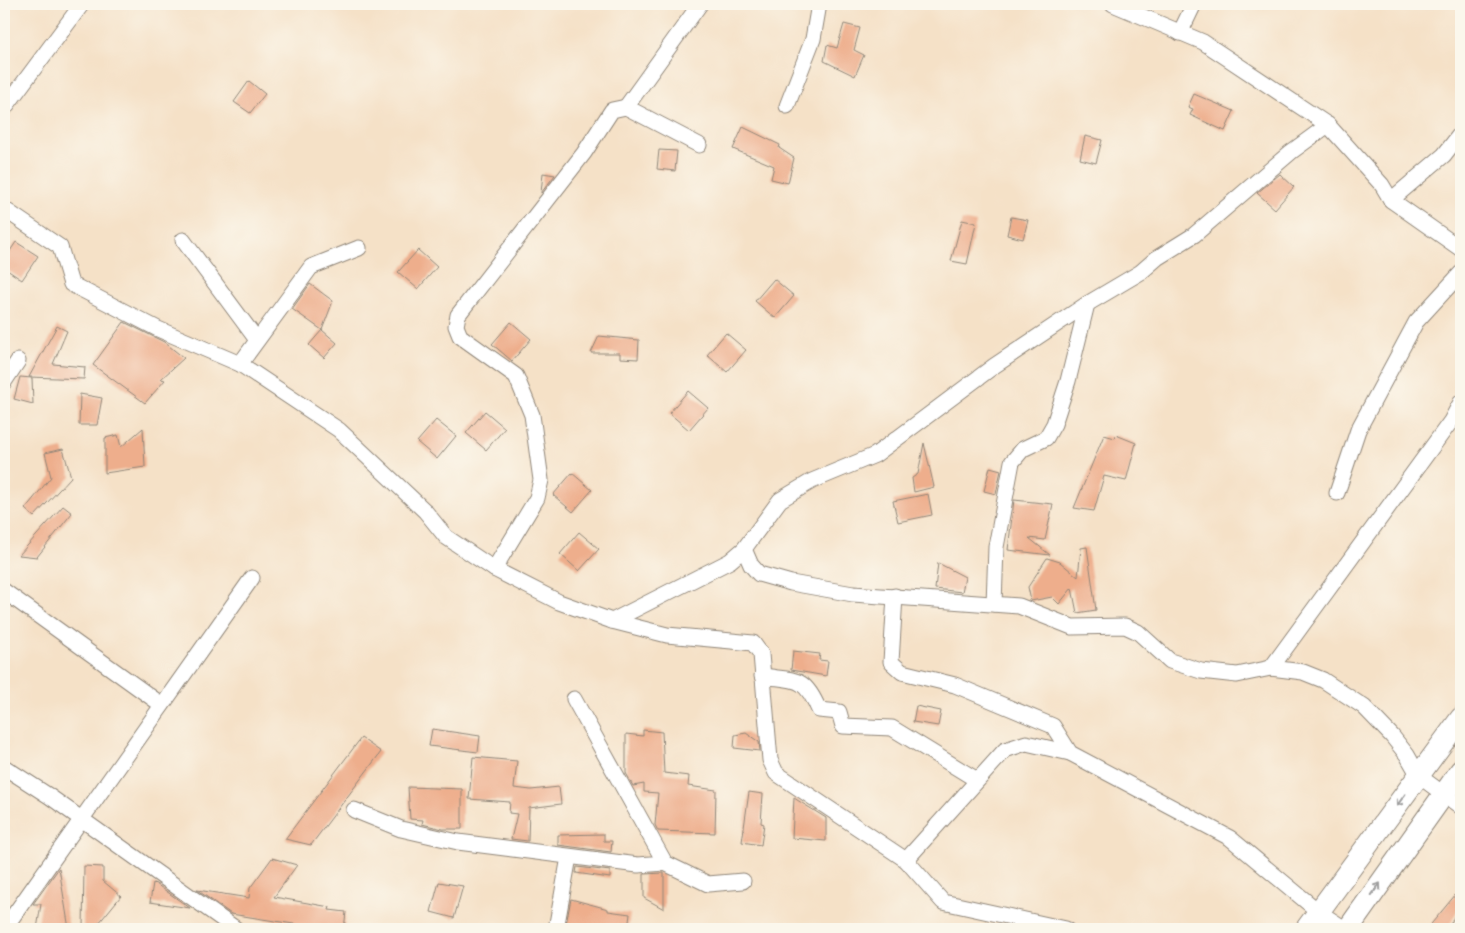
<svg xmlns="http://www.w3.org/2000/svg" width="1465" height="933" font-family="'Old Standard TT',serif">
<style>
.building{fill:#eeae8c}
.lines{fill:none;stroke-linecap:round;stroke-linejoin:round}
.street-casing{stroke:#908679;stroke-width:17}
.secondary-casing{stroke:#908679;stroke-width:23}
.street{stroke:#fff;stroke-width:15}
.secondary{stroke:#fff;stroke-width:21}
.oneway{stroke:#a0a0a0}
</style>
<rect width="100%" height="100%" fill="#fbf7ec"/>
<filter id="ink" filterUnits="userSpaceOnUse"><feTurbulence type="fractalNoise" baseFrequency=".02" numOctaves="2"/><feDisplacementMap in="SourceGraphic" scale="10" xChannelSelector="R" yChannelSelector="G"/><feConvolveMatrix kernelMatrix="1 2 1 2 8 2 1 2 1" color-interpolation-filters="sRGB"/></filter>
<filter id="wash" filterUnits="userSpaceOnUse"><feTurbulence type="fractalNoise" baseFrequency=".0096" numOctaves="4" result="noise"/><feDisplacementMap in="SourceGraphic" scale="20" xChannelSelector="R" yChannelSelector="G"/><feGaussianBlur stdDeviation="1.12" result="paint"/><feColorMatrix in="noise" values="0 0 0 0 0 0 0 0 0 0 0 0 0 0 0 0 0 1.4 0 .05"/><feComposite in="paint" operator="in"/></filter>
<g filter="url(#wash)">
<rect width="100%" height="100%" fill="#f5e1c7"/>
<g id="blocks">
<g class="building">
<path d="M844,24L860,28L854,50L864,55L855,76L824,61L827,45L837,48Z"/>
<path d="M249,81L265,94L250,113L234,102Z"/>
<path d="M1194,94L1234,111L1225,131L1190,115L1193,109L1188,107Z"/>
<path d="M743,127L780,145L779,148L794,158L788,183L771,179L774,166L733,149Z"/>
<path d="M1085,136L1102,140L1096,163L1080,159Z"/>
<path d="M659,150L677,151L675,171L657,169Z"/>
<path d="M543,173L555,175L541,193Z"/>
<path d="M1280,174L1294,187L1275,209L1257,193Z"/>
<path d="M1011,217L1028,220L1023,239L1007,235Z"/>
<path d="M962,220L976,223L967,264L951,261Z"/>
<path d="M16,242L38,256L22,280L4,268V260Z"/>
<path d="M418,250L437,267L418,289L398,272Z"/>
<path d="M774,279L794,296L775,318L755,301Z"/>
<path d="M310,284L333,301L322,330L292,309Z"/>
<path d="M124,322L164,342L184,358L161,379L165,380L145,403L93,365Z"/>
<path d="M511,322L531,339L512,361L492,344Z"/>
<path d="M57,326L67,331L53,364L85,367L84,379L29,377Z"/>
<path d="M322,330L337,343L324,358L309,345Z"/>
<path d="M726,333L746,350L727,372L707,355Z"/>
<path d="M599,336L639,340L638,359L620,358V353H591Z"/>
<path d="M20,377L32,378L33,404L14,399Z"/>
<path d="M688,391L708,408L689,430L669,413Z"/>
<path d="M80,394L102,398L97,425H79Z"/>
<path d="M485,411L505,428L486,450L466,433Z"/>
<path d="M436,420L456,436L437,459L417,442Z"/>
<path d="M143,428L145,467L105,473V438L118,435L121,447Z"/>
<path d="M1104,435L1115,438L1116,435L1136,443L1126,481L1104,476L1094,511L1074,508Z"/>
<path d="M924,443L934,487L914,492L912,478L918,474Z"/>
<path d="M63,449L71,477L34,517L25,509L51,477L45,453Z"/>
<path d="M990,467L1001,470L996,494L984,491Z"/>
<path d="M572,473L592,490L573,512L553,495Z"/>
<path d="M928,494L932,515L898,522L893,501Z"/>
<path d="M1014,500L1053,504L1045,540L1029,538L1050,555L1008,550Z"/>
<path d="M63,506L72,513L37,557L19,555Z"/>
<path d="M579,532L599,549L579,571L560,554Z"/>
<path d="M1087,547L1096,610L1077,613L1072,588L1059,604L1052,597L1031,601L1028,587L1047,558L1060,562L1078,577L1081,548Z"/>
<path d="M938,563L965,577L962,592L935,589Z"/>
<path d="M793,651L820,654L819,660L828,661L826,676L791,670Z"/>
<path d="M916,706L941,711L938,726L913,722Z"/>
<path d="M432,729L480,736L478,752L429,746Z"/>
<path d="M643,730L662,732L664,773L689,776L688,786L716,790L715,833L658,831L655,825L658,793L644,792V784L633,786L626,773V734L643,736Z"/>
<path d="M746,733L759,742L760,751L734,748L735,735Z"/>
<path d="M361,738L381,752L311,845L285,839Z"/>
<path d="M473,757L517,761L514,788L531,790L559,787L561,804L529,808L528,841L511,839L517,814L509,813L510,802L469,799Z"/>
<path d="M408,787L462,789V829H443L422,824L423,820L410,819Z"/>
<path d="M749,792L763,794L761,823L764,824L761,845L742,842Z"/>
<path d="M794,798L826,818V841L792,838Z"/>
<path d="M604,834V841H612L611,852L558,845V835Z"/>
<path d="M272,858L297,865L274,897L330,907L329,910L346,912L344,929H325L231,914L197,890L249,898L250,888Z"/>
<path d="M84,866L103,867V881L121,896L94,929H83Z"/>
<path d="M577,867L610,871V878L576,873Z"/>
<path d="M59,868L69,929H37L41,904H33Z"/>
<path d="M664,873V909L644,898V874Z"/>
<path d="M439,882L463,886L454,918L431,912Z"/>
<path d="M153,883L156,884L190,908L150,902Z"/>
<path d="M1461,888V903L1448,929H1427Z"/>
<path d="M571,899L608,909V911L630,914L628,929H565Z"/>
</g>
</g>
</g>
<g filter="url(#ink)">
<use href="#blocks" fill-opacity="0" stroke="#908679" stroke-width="1"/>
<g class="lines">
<g class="street-casing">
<g id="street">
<path d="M1113,4L1203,42L1328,125L1382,185L1391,200L1461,249"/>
<path d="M1180,33L1194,4"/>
<path d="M787,106L813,39L819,4"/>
<path d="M626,107L700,4"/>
<path d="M4,109L82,4"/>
<path d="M1391,200L1444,155L1461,133"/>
<path d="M4,209L60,247L71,284L158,329L240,364L339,430L425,511L446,537L494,569L559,602L612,621L667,635L753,643L761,654L770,760L776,773L906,860L943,902L1066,929"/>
<path d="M183,240L257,340"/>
<path d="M240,364L311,267L359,248"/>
<path d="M4,382L18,361"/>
<path d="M1337,493L1358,430L1416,322L1461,273"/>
<path d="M744,549L751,565L759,574L791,583L853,594L1019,606L1072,627L1125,626L1138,632L1170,661L1201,671L1237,675L1271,668L1303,672L1323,680L1364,707L1392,736L1407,755L1419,776L1461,807"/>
<path d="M494,569L537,498L541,480L532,415L516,376L460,336L456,326L458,315L584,153L612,110L626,107L699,145"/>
<path d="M4,591L162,705"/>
<path d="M895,596L891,662L902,672L955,685L1053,726L1070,753L1230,838L1319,912L1345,929"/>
<path d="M994,604L996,547L1012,462L1023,449L1046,438L1054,424L1068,381L1087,304"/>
<path d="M612,621L730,561L744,549L780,500L812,481L875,455L994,366L1087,304L1141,272L1157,258L1194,235L1291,152L1328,125"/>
<path d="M1271,668L1451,421L1461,402"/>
<path d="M762,676C796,681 804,675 819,710L839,712L843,726L892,728L977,780"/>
<path d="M574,699L665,863L708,884L743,881"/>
<path d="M4,767L49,796L236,929"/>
<path d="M354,810L401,829L458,842L638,865L665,863"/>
<path d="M906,860L1005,750L1026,743L1070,753"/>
<path d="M4,929L252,578"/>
<path d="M556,929L569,857"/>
</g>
</g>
<g class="secondary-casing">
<g id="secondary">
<path d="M1306,929L1461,718"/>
<path d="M1348,929L1461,770"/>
</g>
</g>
<use href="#street" class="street"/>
<use href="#secondary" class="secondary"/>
</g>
<defs><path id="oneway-shaft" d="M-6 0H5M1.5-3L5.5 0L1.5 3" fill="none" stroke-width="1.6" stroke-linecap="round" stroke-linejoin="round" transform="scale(1.25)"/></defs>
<g class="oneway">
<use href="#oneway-shaft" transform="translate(1401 800) rotate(126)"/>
<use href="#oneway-shaft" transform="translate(1376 889) rotate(-55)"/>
</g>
</g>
<rect width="1465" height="933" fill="none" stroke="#fbf7ec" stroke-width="20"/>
</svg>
